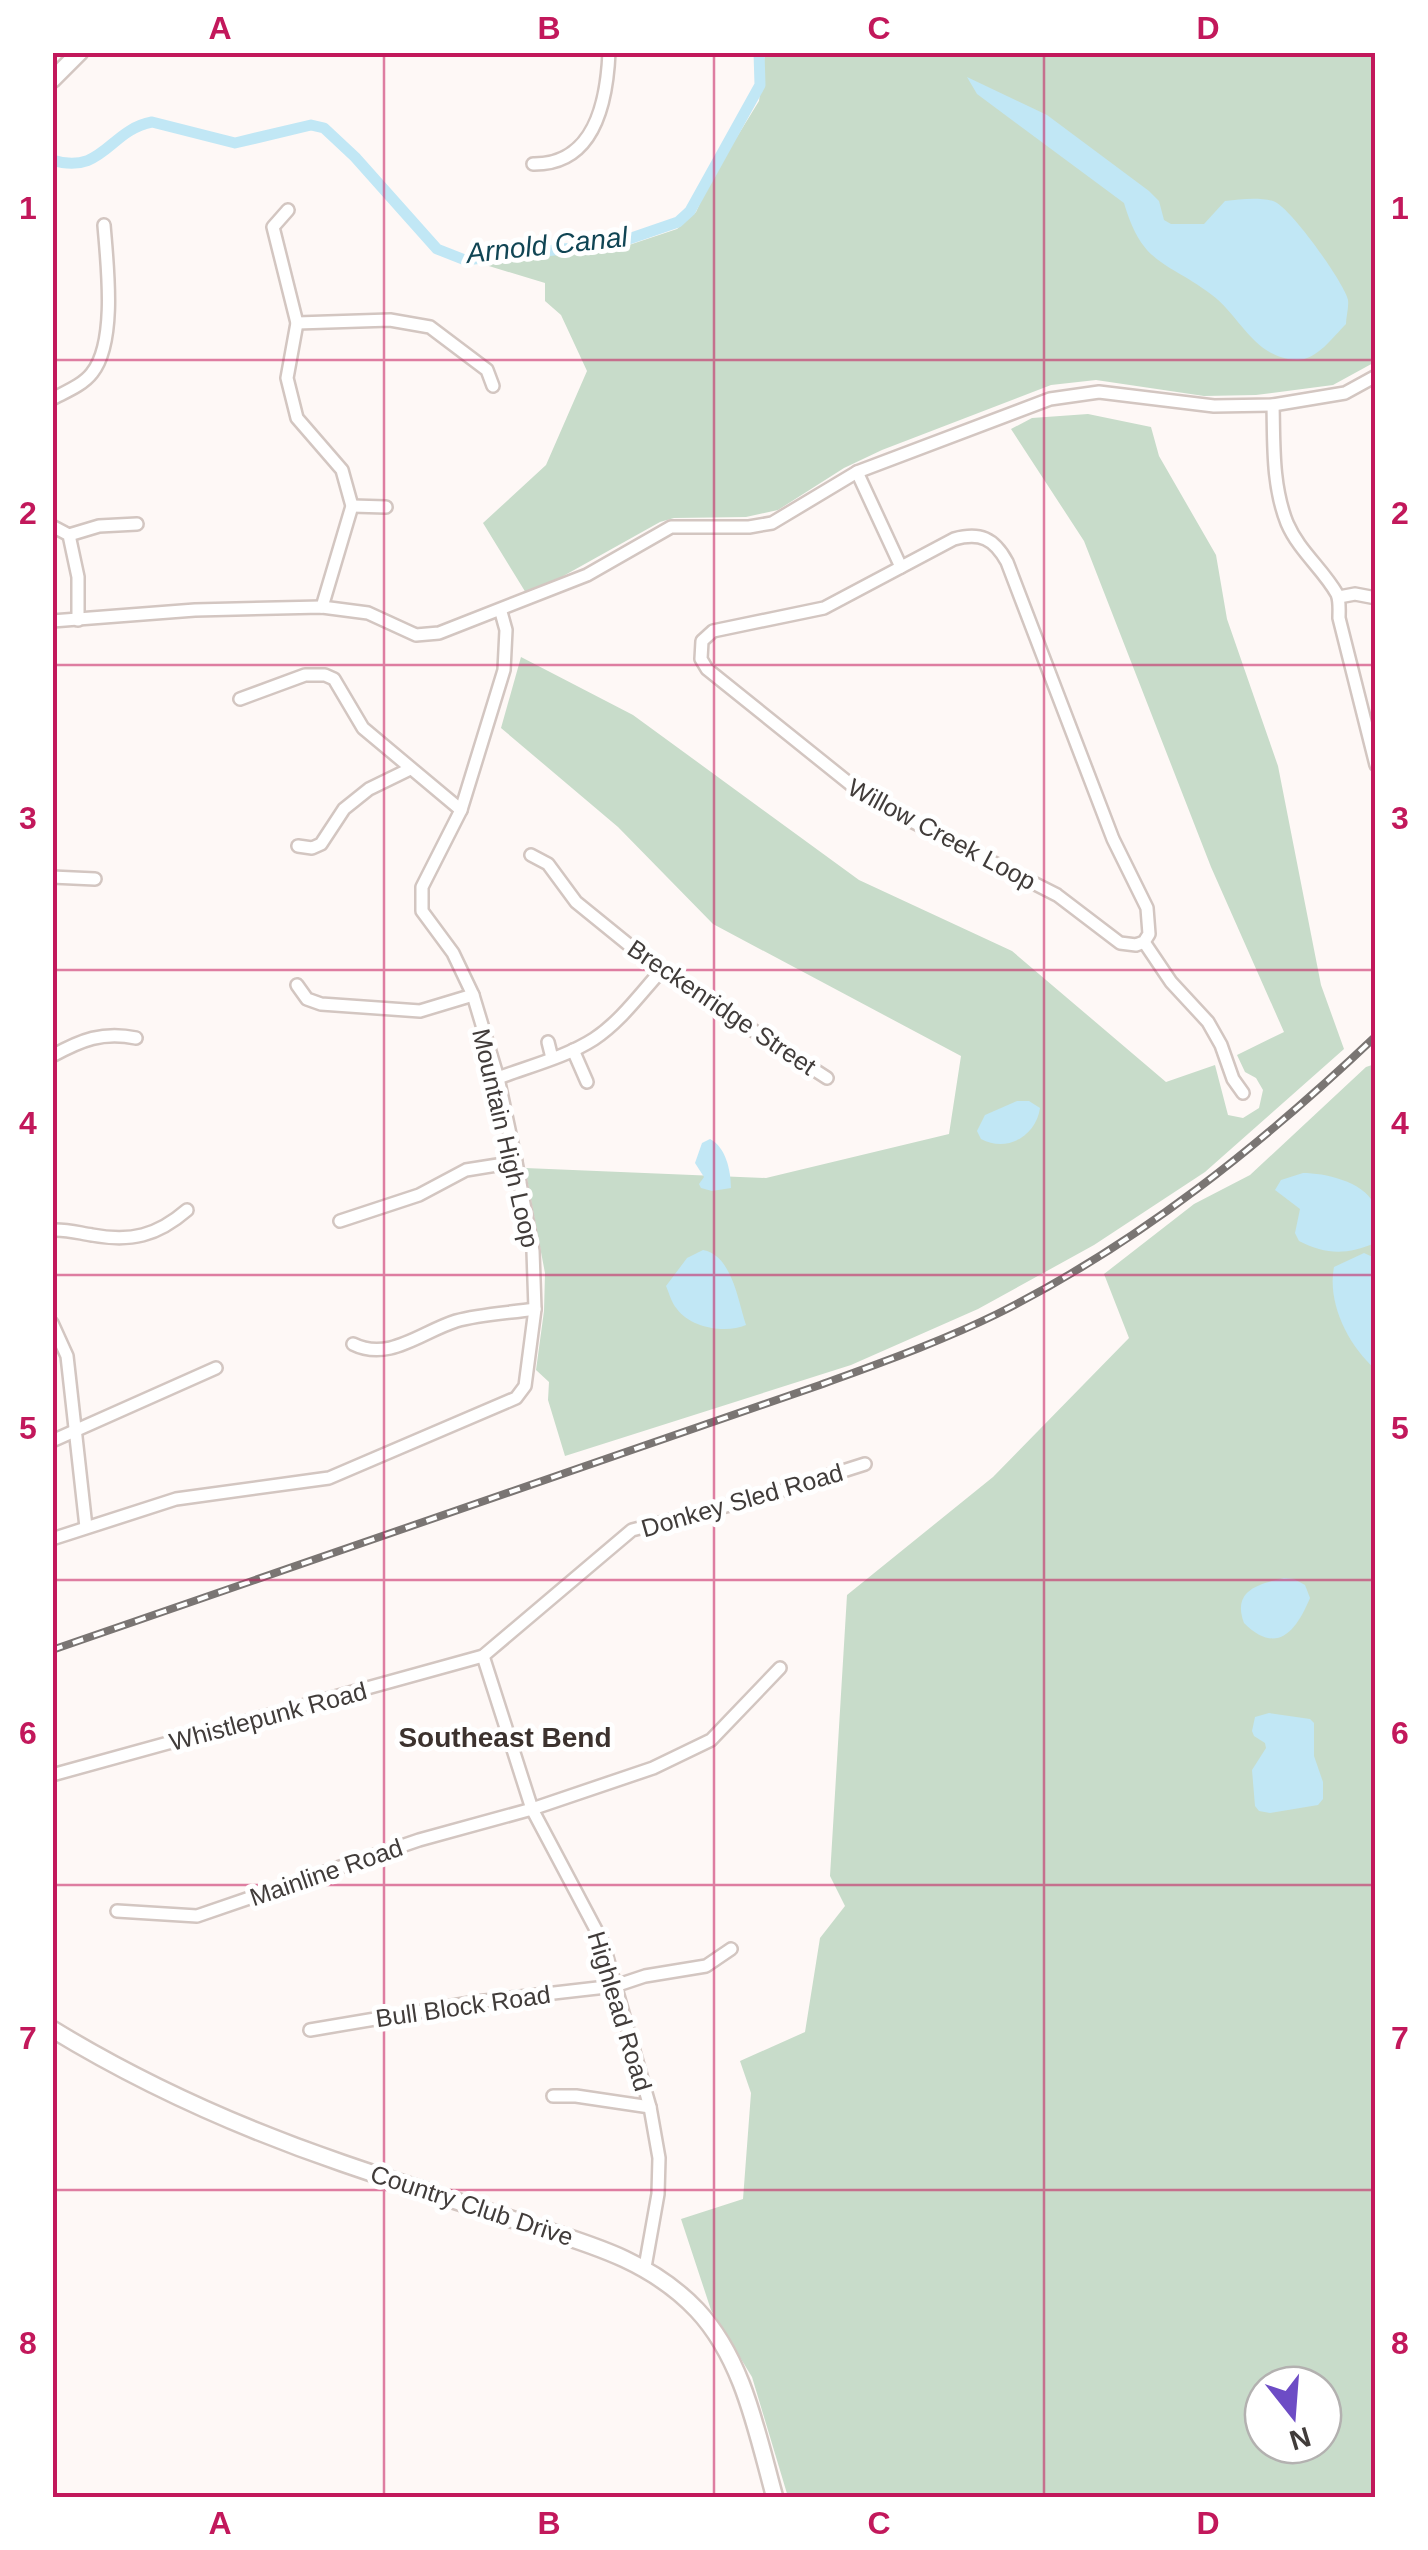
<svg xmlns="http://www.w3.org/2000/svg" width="1428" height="2550" font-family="Helvetica,sans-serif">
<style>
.green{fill:#c8dcca;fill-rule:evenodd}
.water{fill:#c1e7f5}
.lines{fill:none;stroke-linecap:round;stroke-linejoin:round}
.canal{stroke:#c1e7f5;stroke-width:11}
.street-casing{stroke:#d3c6c1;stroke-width:16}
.secondary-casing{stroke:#d3c6c1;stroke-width:20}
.street{stroke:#fff;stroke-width:11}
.secondary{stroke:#fff;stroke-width:15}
.rail-casing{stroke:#7a7573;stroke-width:8}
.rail{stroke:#fff;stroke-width:4;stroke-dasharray:11;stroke-linecap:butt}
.grid{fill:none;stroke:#c2185b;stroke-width:2.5;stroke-opacity:0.55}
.labels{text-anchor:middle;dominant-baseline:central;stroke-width:10;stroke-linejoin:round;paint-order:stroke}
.street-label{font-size:25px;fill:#413c3a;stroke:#fff}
.water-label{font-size:28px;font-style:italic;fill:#104554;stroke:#fff}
.neighbourhood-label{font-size:28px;font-weight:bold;fill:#3c322e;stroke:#fff}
.neatline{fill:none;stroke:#c2185b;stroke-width:4}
.grid-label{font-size:32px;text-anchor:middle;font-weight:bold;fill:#c2185b}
</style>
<rect width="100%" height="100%" fill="#fef8f6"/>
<g class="green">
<path d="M765,53H1375V362L1333,385L1256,395L1204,396L1096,380L1051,385L882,450L844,468L778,510L746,517L674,518L660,522L549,584L526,593L483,523L546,465L587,371L561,315L545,301V283L479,263L623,247L677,229L696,212L711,179L759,101Z"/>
<path d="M1088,414L1151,427L1159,456L1216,555L1227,619L1278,766L1321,985L1344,1049L1205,1172L1094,1245L978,1309L851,1365L565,1456L548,1400L549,1382L536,1370L544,1311L545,1273L525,1168L766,1178L949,1134L961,1056L713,924L618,827L501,728L521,657L633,715L859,880L1012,951L1166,1082L1215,1065L1228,1115L1243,1118L1259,1108L1263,1090L1256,1078L1245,1072L1237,1055L1284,1032L1211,867L1084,541L1011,429L1032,418Z"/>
<path d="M1375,1064V2497H788L752,2377L711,2310L681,2219L743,2199L751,2093L740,2061L805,2032L820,1938L845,1906L830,1876L847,1595L993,1477L1129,1338L1104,1274L1194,1204L1250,1175L1366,1067ZM1263,2385H1323V2445H1263Z"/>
</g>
<g class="water">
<path d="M967,77L1047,115L1149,191L1159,201L1164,220L1171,224H1204L1225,201C1241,199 1258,197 1273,201C1289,205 1345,284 1348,300C1349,307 1346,317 1346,324C1333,337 1317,360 1297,360C1254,358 1241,317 1212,295C1166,260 1143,267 1124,203L977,94Z"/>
<path d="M1017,1101H1029L1040,1108C1036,1136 1007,1153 981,1139L977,1131L985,1115Z"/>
<path d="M710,1139C726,1147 731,1171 731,1188L712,1191L701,1188L699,1184L704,1177L695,1163L702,1143Z"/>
<path d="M1303,1173C1324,1173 1363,1181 1374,1204C1379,1213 1376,1232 1375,1243C1347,1255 1326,1255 1299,1241L1295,1233L1300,1209L1275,1190L1281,1180Z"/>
<path d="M703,1250C732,1255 738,1301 746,1325C726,1334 691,1328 677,1309C672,1304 669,1293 666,1286L687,1258Z"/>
<path d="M1364,1253L1375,1258V1369C1348,1345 1327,1303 1334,1267Z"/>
<path d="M1284,1578L1294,1579L1305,1585L1310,1598C1296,1631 1277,1656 1244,1623C1232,1591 1257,1584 1284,1578Z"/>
<path d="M1269,1713L1310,1719L1314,1723V1756L1323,1782V1799L1318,1805L1270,1813L1259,1811L1255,1806L1252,1770L1266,1748L1265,1743L1254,1736L1252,1731L1255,1717Z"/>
</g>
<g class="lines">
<path class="canal" d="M52,160C103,176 109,130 152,122L235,143L311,125L324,128L355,157L437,249L465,260L617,243L678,222L690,211L760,85L759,52"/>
<g class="street-casing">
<g id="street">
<path d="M533,164C595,165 607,101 609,52"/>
<path d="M288,210L273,227L297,323L287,378L297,418L342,470L352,506L322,607"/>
<path d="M297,323L390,320L430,327L487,370L493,386"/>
<path d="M52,399C65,392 83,385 92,373C117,342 107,263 104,225"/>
<path d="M1273,405C1274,444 1272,485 1287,523C1299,551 1323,569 1337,594C1340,601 1339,610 1339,618L1376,765"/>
<path d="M857,472L901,567"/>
<path d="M352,506L386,507"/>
<path d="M52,526L69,535L78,577V620"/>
<path d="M69,535L99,526L137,524"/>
<path d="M1339,597L1355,594L1376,598"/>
<path d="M52,621L195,610L322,607L368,613L416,635L439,633L587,575L671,527H749L772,523L857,472L1050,399L1099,392L1214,406L1273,405L1345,393L1376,376"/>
<path d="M240,699L305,675H325L334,679L363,728L461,810"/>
<path d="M298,846L312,848L321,844L344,809L369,789L410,769"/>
<path d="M531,855L548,864L576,902L661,971L827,1078"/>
<path d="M52,877L95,879"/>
<path d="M1144,942L1136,945L1120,943L1057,895L870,800L707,669L701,659L702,641L713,631L824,608L954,539C980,532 994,538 1007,562L1113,839L1147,908L1149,934L1144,942L1171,982L1208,1022L1221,1045L1233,1079L1243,1093"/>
<path d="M297,985L307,999L321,1004L420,1011L473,995"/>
<path d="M548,1042L552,1058"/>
<path d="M573,1050L587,1082"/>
<path d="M52,1056C81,1040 103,1031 136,1038"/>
<path d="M498,1078C530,1066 566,1057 594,1039C621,1021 640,994 661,971"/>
<path d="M340,1221L419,1195L466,1170L516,1162"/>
<path d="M52,1230C66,1229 79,1233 92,1235C131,1242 157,1236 187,1210"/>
<path d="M52,1323L67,1356L86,1527"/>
<path d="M353,1344C389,1362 421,1332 456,1321C481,1314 509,1313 535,1309"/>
<path d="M52,1441L216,1368"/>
<path d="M52,1539L176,1499L329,1478L516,1398L525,1386L535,1309L533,1251L516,1162L498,1078L473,995L453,953L422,911V887L461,810L504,670L506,630L501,612"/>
<path d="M483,1656L532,1809L603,1943L650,2107L659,2158L658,2194L645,2267"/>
<path d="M52,1775L483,1656L632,1530L761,1497L865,1464"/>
<path d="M117,1911L197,1916L419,1840L532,1809L653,1768L711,1740L780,1668"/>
<path d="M310,2030L476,2002L615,1986L645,1976L706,1966L731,1949"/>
<path d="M553,2096H576L650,2107"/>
</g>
</g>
<g class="secondary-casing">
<g id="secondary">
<path d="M52,80L80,52"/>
<path d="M52,2029C142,2084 243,2129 342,2163C397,2182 453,2200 508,2218C576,2241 645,2255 697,2310C744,2360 757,2434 775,2498"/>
</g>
</g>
<use href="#street" class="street"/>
<use href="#secondary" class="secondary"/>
<g class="rail-casing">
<path id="rail" d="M52,1650L820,1385C880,1363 940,1342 997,1314C1139,1243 1261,1145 1376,1036"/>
</g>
<use href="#rail" class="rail"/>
</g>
<path class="grid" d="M384,52V2498M714,52V2498M1044,52V2498M52,360H1376M52,665H1376M52,970H1376M52,1275H1376M52,1580H1376M52,1885H1376M52,2190H1376"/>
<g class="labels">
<g class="street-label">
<text transform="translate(942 834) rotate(28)">Willow Creek Loop</text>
<text transform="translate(722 1007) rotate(34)">Breckenridge Street</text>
<text transform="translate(506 1138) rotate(77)">Mountain High Loop</text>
<text transform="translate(742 1500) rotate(-16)">Donkey Sled Road</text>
<text transform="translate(268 1716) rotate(-15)">Whistlepunk Road</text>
<text transform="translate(326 1872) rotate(-19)">Mainline Road</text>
<text transform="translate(463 2006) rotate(-8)">Bull Block Road</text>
<text transform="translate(620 2011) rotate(73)">Highlead Road</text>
<text transform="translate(472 2205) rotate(18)">Country Club Drive</text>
</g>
<g class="water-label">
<text transform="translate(547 245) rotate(-6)">Arnold Canal</text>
</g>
<g class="neighbourhood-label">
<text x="505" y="1737">Southeast Bend</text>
</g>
</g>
<rect width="1428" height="2550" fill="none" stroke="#ffffff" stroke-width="110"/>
<g transform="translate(1293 2415) rotate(163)"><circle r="48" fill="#ffffff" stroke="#b3b1b0" stroke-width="2.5"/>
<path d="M0-8L18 38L0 25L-18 38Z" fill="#6d4cc5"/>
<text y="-15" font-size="28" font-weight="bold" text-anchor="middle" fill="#413c3a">N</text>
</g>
<rect x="55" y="55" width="1318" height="2440" class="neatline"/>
<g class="grid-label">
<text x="220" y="39">A</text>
<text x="549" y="39">B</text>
<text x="879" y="39">C</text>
<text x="1208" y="39">D</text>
<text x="28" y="219">1</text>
<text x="1400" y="219">1</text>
<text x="28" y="524">2</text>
<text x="1400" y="524">2</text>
<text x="28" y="829">3</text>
<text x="1400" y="829">3</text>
<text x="28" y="1134">4</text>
<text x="1400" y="1134">4</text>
<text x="28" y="1439">5</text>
<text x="1400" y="1439">5</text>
<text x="28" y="1744">6</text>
<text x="1400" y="1744">6</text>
<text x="28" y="2049">7</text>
<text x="1400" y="2049">7</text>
<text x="28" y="2354">8</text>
<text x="1400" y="2354">8</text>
<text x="220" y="2534">A</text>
<text x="549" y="2534">B</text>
<text x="879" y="2534">C</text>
<text x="1208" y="2534">D</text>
</g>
</svg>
